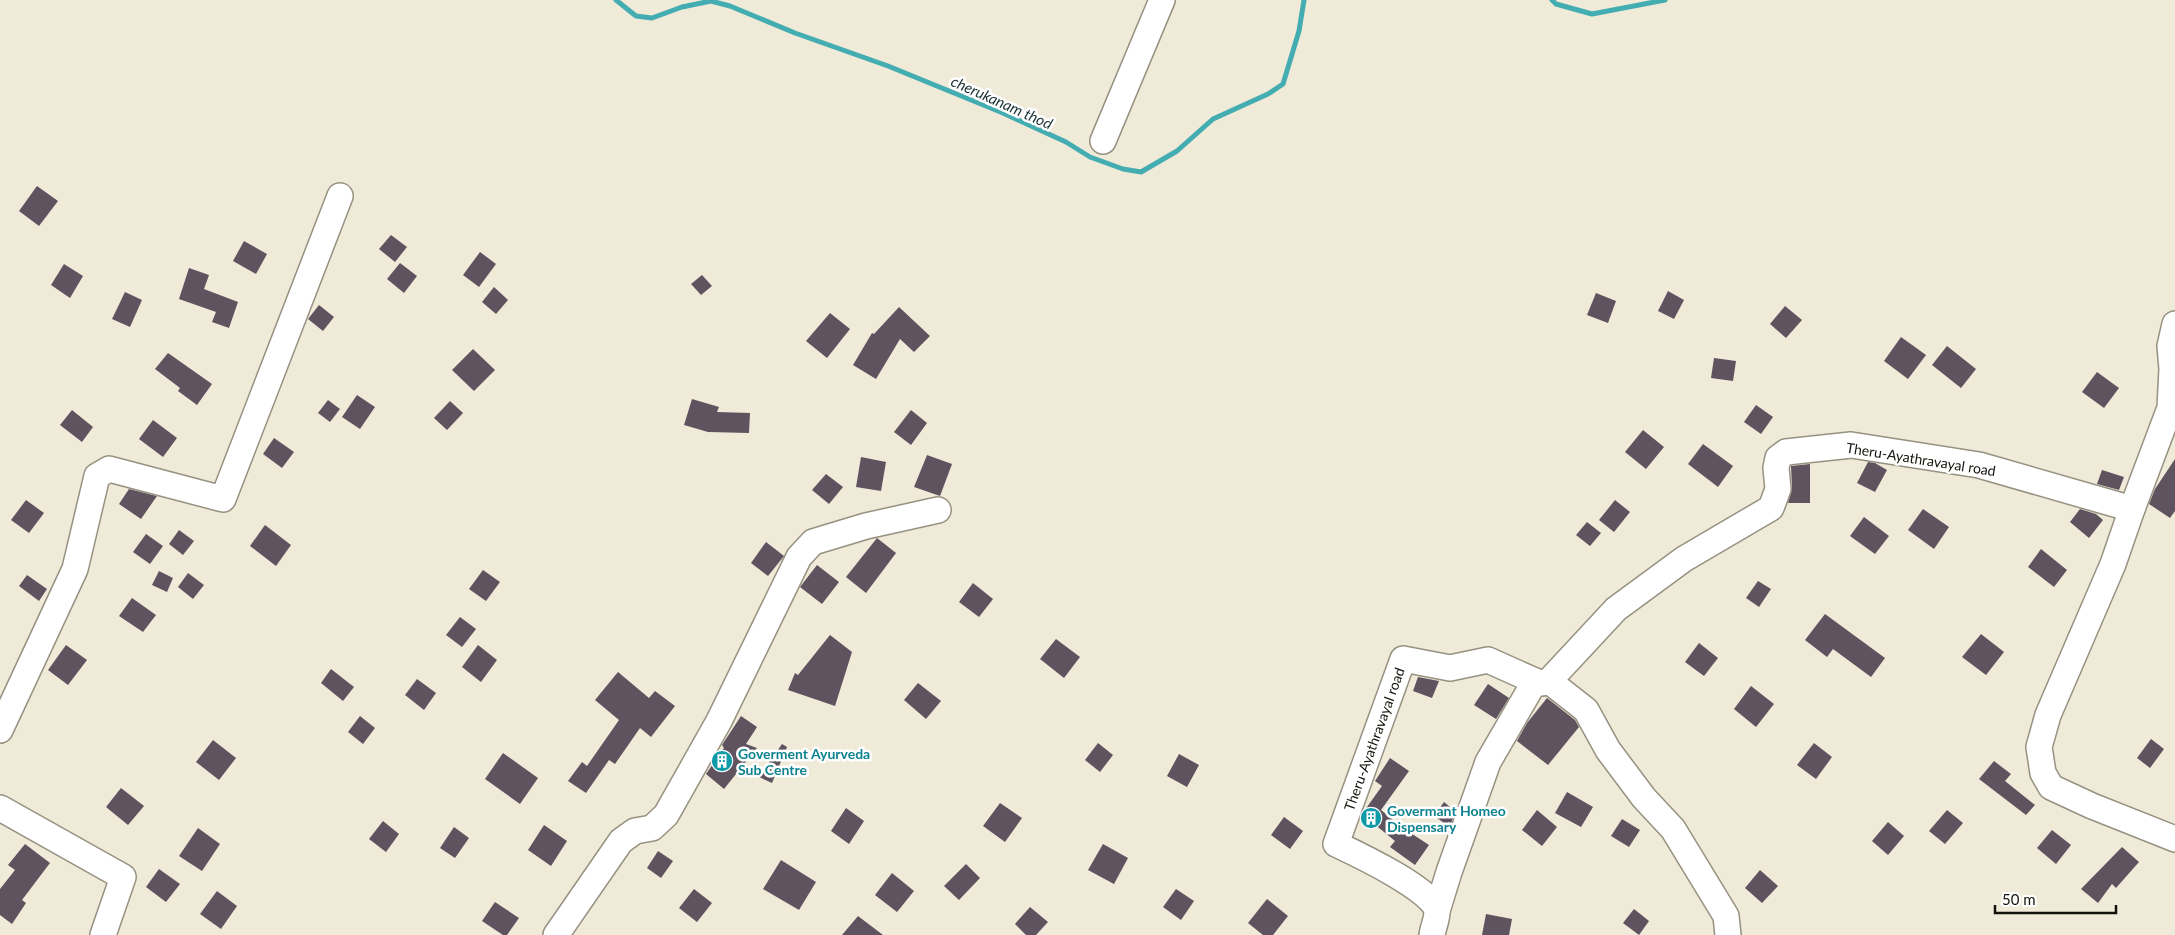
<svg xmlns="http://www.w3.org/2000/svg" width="2175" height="935" font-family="Lato,sans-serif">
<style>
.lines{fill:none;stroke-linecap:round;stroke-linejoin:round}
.stream{stroke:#44adb1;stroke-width:5}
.building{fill:#5f535f}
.minor-casing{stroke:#969181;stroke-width:28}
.minor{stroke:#fff;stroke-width:25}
.labels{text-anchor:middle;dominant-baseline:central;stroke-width:5;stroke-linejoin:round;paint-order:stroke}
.street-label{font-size:14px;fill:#14120c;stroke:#fff}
.culture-label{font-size:14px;font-weight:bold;fill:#0d838f;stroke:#fff;text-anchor:start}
.water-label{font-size:15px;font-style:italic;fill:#183031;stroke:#fff}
</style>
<rect width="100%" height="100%" fill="#f0ead9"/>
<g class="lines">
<g class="stream">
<path d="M616,0L636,16L652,18L682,7L711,1L730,6L795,33L888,66L1003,113L1066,142L1090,157L1123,169L1141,172L1177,151L1213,119L1268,94L1283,84L1299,31L1304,0"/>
<path d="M1552,0L1556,4L1592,14L1665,0"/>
</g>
</g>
<g class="building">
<path d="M37,186L58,201L39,226L19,211Z"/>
<path d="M391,235L407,247L395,262L379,249Z"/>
<path d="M244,241L267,254L256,274L233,261Z"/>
<path d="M480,252L496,264L479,287L463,275Z"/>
<path d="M400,263L417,276L404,293L387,279Z"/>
<path d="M64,264L83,276L70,298L51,285Z"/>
<path d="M189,268L209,275L204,289L238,302L229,328L212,322L216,312L179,299Z"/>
<path d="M702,275L712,286L701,295L691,284Z"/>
<path d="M494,287L508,300L496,314L482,302Z"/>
<path d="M1668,291L1684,300L1674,319L1658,311Z"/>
<path d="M125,292L142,300L130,327L112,319Z"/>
<path d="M1596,293L1616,301L1608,323L1587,315Z"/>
<path d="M319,305L334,317L323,331L308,319Z"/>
<path d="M1785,306L1802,320L1786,338L1770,324Z"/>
<path d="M899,307L930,336L914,352L900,339L876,379L853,365L872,333L874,334Z"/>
<path d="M830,313L850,329L827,358L806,341Z"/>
<path d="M1901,337L1926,355L1908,379L1884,361Z"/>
<path d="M1947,346L1976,369L1961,388L1932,365Z"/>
<path d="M473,349L495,370L474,391L452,370Z"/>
<path d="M168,353L212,384L197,405L178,391L180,388L155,369Z"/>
<path d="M1714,358L1736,361L1733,381L1711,378Z"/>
<path d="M2097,372L2119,388L2104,408L2082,392Z"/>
<path d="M357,395L375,407L360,429L342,417Z"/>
<path d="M692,399L719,407L717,412L750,413L749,433L708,432L684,425Z"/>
<path d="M328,400L340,409L330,422L318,413Z"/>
<path d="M450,401L463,413L447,430L434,418Z"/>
<path d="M1756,405L1773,417L1761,434L1744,422Z"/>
<path d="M72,410L93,427L82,442L60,425Z"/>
<path d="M911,410L927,423L911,445L894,432Z"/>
<path d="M153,420L177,438L163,457L139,439Z"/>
<path d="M1643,430L1664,447L1646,469L1625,452Z"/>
<path d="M274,438L294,452L282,468L263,454Z"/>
<path d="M1703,444L1733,466L1718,487L1688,464Z"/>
<path d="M927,455L952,464L940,496L914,487Z"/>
<path d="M861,457L886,462L881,491L856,487Z"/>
<path d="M2175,459V511L2170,518L2149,504L2155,489Z"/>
<path d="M1868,462L1875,463L1887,470L1875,492L1857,483Z"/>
<path d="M1810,464V503H1788L1792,488L1791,466Z"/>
<path d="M2102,470L2124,477L2119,490L2097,484Z"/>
<path d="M826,474L843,487L829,504L812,490Z"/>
<path d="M129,489L157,496L141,519L119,504Z"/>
<path d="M26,500L44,513L29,533L11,520Z"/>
<path d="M1615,500L1630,512L1614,532L1599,520Z"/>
<path d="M1923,509L1949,527L1934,549L1908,530Z"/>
<path d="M2080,509L2096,514L2103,520L2089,538L2070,522Z"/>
<path d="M1864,517L1889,536L1875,554L1850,536Z"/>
<path d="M1587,522L1601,533L1590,546L1576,535Z"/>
<path d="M265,525L291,545L276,566L250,546Z"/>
<path d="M179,530L194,541L183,555L169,544Z"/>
<path d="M146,534L163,546L150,564L133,552Z"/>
<path d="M877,538L896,553L866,593L846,577Z"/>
<path d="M766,542L784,556L768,576L751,563Z"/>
<path d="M2041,549L2067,570L2054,587L2028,567Z"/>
<path d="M817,565L839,582L822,604L800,587Z"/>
<path d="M483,570L500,582L486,601L469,589Z"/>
<path d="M159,571L173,578L167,592L152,585Z"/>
<path d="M188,573L204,585L193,599L178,587Z"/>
<path d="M27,575L47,589L39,601L19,586Z"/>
<path d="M1758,581L1771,589L1759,607L1746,598Z"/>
<path d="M973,583L993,599L979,617L959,602Z"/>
<path d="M132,598L156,615L143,632L119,616Z"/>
<path d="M1825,614L1885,658L1871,677L1833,649L1827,657L1805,640Z"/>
<path d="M460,617L476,629L462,647L446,635Z"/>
<path d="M1981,634L2004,652L1986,675L1962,657Z"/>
<path d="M830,635L852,652L835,706L788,690L795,673L798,675Z"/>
<path d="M1056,639L1080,657L1064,678L1040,659Z"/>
<path d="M1699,643L1718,658L1704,676L1685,662Z"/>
<path d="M66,645L87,660L68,685L48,670Z"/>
<path d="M478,645L497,660L481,682L462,667Z"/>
<path d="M331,669L354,687L343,701L321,683Z"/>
<path d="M618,672L649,698L655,691L675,706L651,737L640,728L615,764L609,760L586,793L568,781L582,762L587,766L619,720L595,700Z"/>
<path d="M1418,677L1439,681L1432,698L1413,691Z"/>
<path d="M417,679L436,693L424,710L405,695Z"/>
<path d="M918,683L941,701L926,719L904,700Z"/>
<path d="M1488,684L1509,698L1496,719L1474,705Z"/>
<path d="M1751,686L1774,704L1756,727L1734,709Z"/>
<path d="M1547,698L1575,720L1579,727L1548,765L1517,741L1527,723Z"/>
<path d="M360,716L375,728L363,744L348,732Z"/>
<path d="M741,716L757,727L746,744L757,748L724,789L706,774L724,748L722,745Z"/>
<path d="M2151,739L2164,749L2150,768L2137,758Z"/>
<path d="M213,740L236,758L219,780L196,762Z"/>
<path d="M1098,743L1113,755L1100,772L1085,760Z"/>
<path d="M1814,743L1832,757L1816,779L1797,765Z"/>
<path d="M782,744L787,747L772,783L759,777Z"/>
<path d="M503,753L538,778L520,804L485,779Z"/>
<path d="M1179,754L1199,765L1187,787L1167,776Z"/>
<path d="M1390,758L1409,771L1381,810L1403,828L1429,845L1415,865L1390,847L1395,841L1362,814L1382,786L1375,781Z"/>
<path d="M1994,761L2011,774L2005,781L2035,805L2026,815L1979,779Z"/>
<path d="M121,788L144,806L128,825L106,807Z"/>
<path d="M1567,792L1593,807L1581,827L1555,813Z"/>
<path d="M1444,802L1455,811L1450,827L1434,816Z"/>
<path d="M1000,803L1022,818L1005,842L983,826Z"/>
<path d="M846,808L864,821L849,844L831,831Z"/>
<path d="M1537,810L1557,827L1542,846L1522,830Z"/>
<path d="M1947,810L1963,823L1945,844L1929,831Z"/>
<path d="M1284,817L1303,831L1290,849L1271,835Z"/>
<path d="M1622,819L1640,830L1629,847L1611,836Z"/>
<path d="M383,821L399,834L386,852L369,839Z"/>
<path d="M1888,822L1904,836L1888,855L1872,841Z"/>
<path d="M544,825L567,841L551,866L528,850Z"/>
<path d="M454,827L469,838L455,858L440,848Z"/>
<path d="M198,828L220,844L202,871L179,856Z"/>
<path d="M2052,830L2071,845L2056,864L2037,848Z"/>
<path d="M25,844L50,863L22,900L26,903L12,924L0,915V889L15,870L8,865Z"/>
<path d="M1103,844L1128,858L1114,884L1088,870Z"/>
<path d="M2122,847L2139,862L2116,888L2112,884L2098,903L2081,889Z"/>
<path d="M658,851L673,861L661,878L647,868Z"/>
<path d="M781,860L816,882L799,910L763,889Z"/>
<path d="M966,864L980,878L959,900L944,886Z"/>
<path d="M159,869L180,884L166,902L146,887Z"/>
<path d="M1760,870L1778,886L1762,903L1745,888Z"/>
<path d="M892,873L914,891L897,912L875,895Z"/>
<path d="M694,889L712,903L697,922L679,908Z"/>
<path d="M1176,889L1194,901L1181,920L1163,907Z"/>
<path d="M217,891L237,906L221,929L200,914Z"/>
<path d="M1267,899L1288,916L1273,935H1263L1248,923Z"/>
<path d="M495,902L519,918L507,935H503L482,921Z"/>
<path d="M1030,907L1048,922L1036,935H1026L1015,924Z"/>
<path d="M1634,909L1649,921L1639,935L1623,923Z"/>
<path d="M1486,914L1512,919L1509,935H1482Z"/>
<path d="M858,916L883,935H842Z"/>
</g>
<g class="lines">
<g class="minor-casing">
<g id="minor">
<path d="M1103,141L1162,0"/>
<path d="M2132,509L2113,564L2048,715L2039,747L2043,773L2051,787L2092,806L2175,839"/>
<path d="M1549,681L1586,710L1608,750L1644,798L1673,829L1726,916L1728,935"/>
<path d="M0,730L75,569L97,476L109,469L223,499L340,196"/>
<path d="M0,808L123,877L103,935"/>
<path d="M1437,911L1449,872L1488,762L1535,681"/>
<path d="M556,935L621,841L635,831L652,828L666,815L719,721L799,557L813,542L866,526L938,510"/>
<path d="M1432,935C1433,928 1437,919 1437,912C1436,891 1355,853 1336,844L1403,659L1450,668L1488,660L1535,681L1542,683L1549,681L1616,609L1684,559L1771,508L1778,489L1776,468L1778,458L1786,452L1851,445L1979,465L2132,509L2170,408L2172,369L2170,346L2175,324"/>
</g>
</g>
<use href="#minor" class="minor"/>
</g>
<defs>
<g id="building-disc" transform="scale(1.125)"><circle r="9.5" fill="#0f9aa8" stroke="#fff"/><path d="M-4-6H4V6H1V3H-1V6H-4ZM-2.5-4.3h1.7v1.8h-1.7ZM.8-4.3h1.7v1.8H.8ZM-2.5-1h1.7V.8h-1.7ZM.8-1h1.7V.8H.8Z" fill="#fff"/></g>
</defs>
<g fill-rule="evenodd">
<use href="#building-disc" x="722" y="761"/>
<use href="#building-disc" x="1371" y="818"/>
</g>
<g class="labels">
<g class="street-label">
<text transform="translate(1921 459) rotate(9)">Theru-Ayathravayal road</text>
<text transform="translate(1374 739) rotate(-70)">Theru-Ayathravayal road</text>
</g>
<g class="culture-label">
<text x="738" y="753">Goverment Ayurveda<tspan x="738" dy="16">Sub Centre</tspan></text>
<text x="1387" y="810">Govermant Homeo<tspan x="1387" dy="16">Dispensary</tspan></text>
</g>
<g class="water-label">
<text transform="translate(1002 102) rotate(24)">cherukanam thod</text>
</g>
</g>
<path d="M1995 905v8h121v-8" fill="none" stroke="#14120c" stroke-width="2.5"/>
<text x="2002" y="905" font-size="15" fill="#14120c" stroke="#ffffff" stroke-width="4" paint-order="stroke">50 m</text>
</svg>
